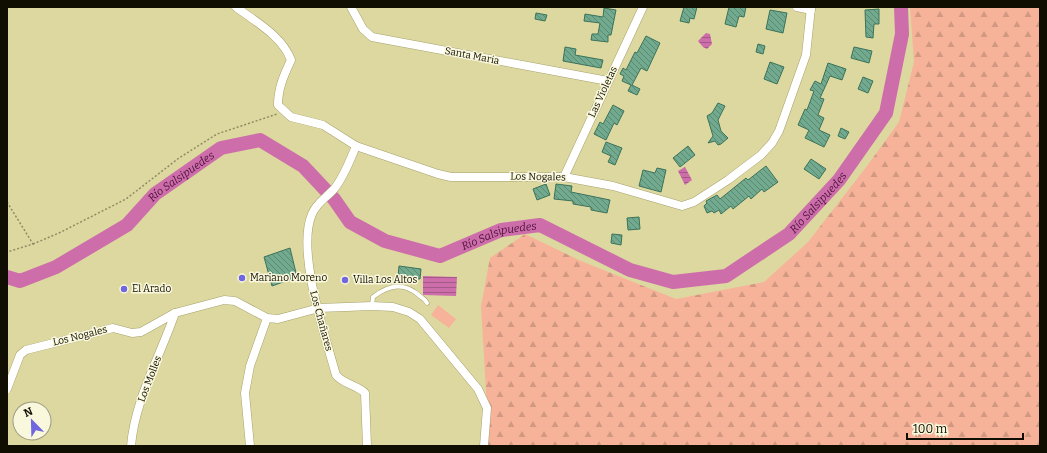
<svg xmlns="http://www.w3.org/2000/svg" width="1047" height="453" font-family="Bitter,serif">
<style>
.grass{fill:#f6b399}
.forest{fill:url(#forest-firs)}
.water{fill:url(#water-rules)}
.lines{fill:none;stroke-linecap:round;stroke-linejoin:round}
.river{stroke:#cd6eab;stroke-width:14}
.building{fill:url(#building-back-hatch);stroke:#3b735a}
.service-casing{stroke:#a7a26c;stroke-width:5}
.minor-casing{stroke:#a7a26c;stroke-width:9}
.path{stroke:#8f8b63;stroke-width:1.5;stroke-dasharray:2 2;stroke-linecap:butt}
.service{stroke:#fff;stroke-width:4}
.minor{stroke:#fff;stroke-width:8}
.poi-dot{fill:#6f66e0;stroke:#faf8dc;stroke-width:1.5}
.labels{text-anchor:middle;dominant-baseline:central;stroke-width:3;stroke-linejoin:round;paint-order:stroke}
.street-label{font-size:10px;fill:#100e00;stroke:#faf8dc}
.poi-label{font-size:10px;fill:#100e00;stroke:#faf8dc;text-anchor:start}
.water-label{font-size:11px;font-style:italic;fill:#4d113a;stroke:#faf8dc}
</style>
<defs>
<pattern id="forest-firs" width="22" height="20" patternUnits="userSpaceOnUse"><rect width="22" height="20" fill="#f6b399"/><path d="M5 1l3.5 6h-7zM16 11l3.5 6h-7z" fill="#d29982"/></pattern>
<pattern id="water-rules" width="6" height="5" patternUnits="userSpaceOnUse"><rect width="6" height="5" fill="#cd6eab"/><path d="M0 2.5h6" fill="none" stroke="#a55989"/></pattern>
<pattern id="building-back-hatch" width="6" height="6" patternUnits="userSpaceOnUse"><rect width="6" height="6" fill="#71aa8f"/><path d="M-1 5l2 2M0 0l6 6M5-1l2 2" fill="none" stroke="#5b8972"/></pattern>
</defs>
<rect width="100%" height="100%" fill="#ddd8a0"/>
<path class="grass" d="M438,305L456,319L449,328L431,315Z"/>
<path class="forest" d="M910,7H1040V446H484L487,408L481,306L490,258L525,234L581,261L676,299L764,282L808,242L867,166L899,122L914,62Z"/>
<g class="water">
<path d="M706,33L710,34L712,44L707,49L703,47L698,41Z"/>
<path d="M685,167L692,180L685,185L678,171Z"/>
<path d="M423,276L457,277L456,296L423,295Z"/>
</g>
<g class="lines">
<path class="river" id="s1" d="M7,277L20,281L56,267L127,225L155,194L221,148L260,140L303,166L334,199L350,222L385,241L440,256L501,230L540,225L630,270L673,282L726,276L789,234L839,180L886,113L902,34L901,7"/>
</g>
<g class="building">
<path d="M684,7H697L694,19L690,18L689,23L680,21Z"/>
<path d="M729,7H746L744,17L739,16L736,27L725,24Z"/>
<path d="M604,8L616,10L611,35H608V42L591,40L592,34H598L600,23L584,21L585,14L603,17Z"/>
<path d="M879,9V24H874L873,38L866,37L865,10Z"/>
<path d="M770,10L787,13L783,33L766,29Z"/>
<path d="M536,13L547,15L545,21L535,19Z"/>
<path d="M646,36L660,43L647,71L641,68L632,85L640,89L637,95L628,91L631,85L622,81L624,76L620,74L623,68L626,70L635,52L637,53Z"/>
<path d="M758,44L765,46L763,54L756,52Z"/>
<path d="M565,47L576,49L575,55L603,60L601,68L563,61Z"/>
<path d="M854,47L872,51L869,63L851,58Z"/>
<path d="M770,62L784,67L777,84L764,79Z"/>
<path d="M828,63L846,69L842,80L830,76L820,98L824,99L818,115L824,118L819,130L830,135L824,147L805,138L809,130L798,125L805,109L807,110L814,91L810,90L815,81L821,84Z"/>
<path d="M863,77L873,81L868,93L858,89Z"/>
<path d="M718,103L725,106L718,120L721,131L728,138L721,144L718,145L715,141L708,143L713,136L707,116L712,113Z"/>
<path d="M613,105L624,111L617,125L614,123L606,140L594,134L600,122L603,124Z"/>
<path d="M841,128L849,132L845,139L838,136Z"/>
<path d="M606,142L622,148L615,165L608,162L611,156L602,152Z"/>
<path d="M688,146L695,155L680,167L673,158Z"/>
<path d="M811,159L826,169L819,179L804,169Z"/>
<path d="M766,166L778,182L764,192L762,189L751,199L749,196L733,209L731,206L721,214L719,210L714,213L712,211L707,213L704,206L707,203L706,201L717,195L720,199L746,178L748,180Z"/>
<path d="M657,168L666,170L661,192L639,186L643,170L655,173Z"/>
<path d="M546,184L550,195L537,200L533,189Z"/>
<path d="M556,184L572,186L571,192L610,200L607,213L591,210V207L573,204V201L554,199Z"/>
<path d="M639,217L640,229L628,230L627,218Z"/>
<path d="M612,234L622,235L621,245L611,243Z"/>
<path d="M290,248L297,277L272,286L264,257Z"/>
<path d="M399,266L421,269L420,279L398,277Z"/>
</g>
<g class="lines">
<g class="service-casing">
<path id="service" d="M372,306L373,297C390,284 405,282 421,297C424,299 426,300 427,303"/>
</g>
<g class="minor-casing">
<g id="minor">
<path d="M236,7C256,22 282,36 291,60C284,75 278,88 278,105L291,117L323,125L356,146L438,174L451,177H564L613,186L682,206L694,202L728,180L761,155L772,143L779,131L806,55L811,7"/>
<path d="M351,7L363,29L372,37L608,81"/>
<path d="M797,7L811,10"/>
<path d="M356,146C350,160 344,177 334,189C326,198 317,202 312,214C296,251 325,335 336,375C343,384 357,385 365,393L367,446"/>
<path d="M564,177L643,7"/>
<path d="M7,389L20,355L26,350L113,328L132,333L141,332L175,313L224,300L235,301L267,318L278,319L319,308L372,306L393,307L409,312L420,319L478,389L487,408L484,446"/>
<path d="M131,446C135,399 160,357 175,313"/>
<path d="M250,446L245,393L250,366L267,318"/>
</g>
</g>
<g class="path">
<path d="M7,202L33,244L7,252"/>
<path d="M33,244L59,233L126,199L179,158L217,134L277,114"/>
</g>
<use href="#service" class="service"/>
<use href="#minor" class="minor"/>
</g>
<g class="poi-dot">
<circle cx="242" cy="278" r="4"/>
<circle cx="345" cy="280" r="4"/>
<circle cx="124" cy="289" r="4"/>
</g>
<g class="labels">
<g class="street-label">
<text transform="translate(472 56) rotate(11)">Santa Maria</text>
<text transform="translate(603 92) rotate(-65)">Las Violetas</text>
<text transform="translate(538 177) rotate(1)">Los Nogales</text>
<text transform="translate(321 321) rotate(75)">Los Chañares</text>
<text transform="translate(80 336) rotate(-14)">Los Nogales</text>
<text transform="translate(150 379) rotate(-69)">Los Molles</text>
</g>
<g class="poi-label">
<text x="250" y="278">Mariano Moreno</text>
<text x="353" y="280">Villa Los Altos</text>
<text x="132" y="289">El Arado</text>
</g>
<g class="water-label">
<text stroke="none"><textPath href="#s1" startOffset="208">Río Salsipuedes</textPath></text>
<text stroke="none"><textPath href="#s1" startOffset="940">Río Salsipuedes</textPath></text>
<text stroke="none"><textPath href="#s1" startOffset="580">Río Salsipuedes</textPath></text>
</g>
</g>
<rect width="1047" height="453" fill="none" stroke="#100e00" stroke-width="16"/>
<g transform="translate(32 421) rotate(337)"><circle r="19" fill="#faf8dc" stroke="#9c9a84"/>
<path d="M0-3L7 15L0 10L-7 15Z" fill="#6f66e0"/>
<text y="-6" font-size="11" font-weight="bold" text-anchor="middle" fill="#100e00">N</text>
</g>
<path d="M907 433v6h116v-6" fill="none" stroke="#100e00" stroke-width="2"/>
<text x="913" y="433" font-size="12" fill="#100e00" stroke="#faf8dc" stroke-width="3" paint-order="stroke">100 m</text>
</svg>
